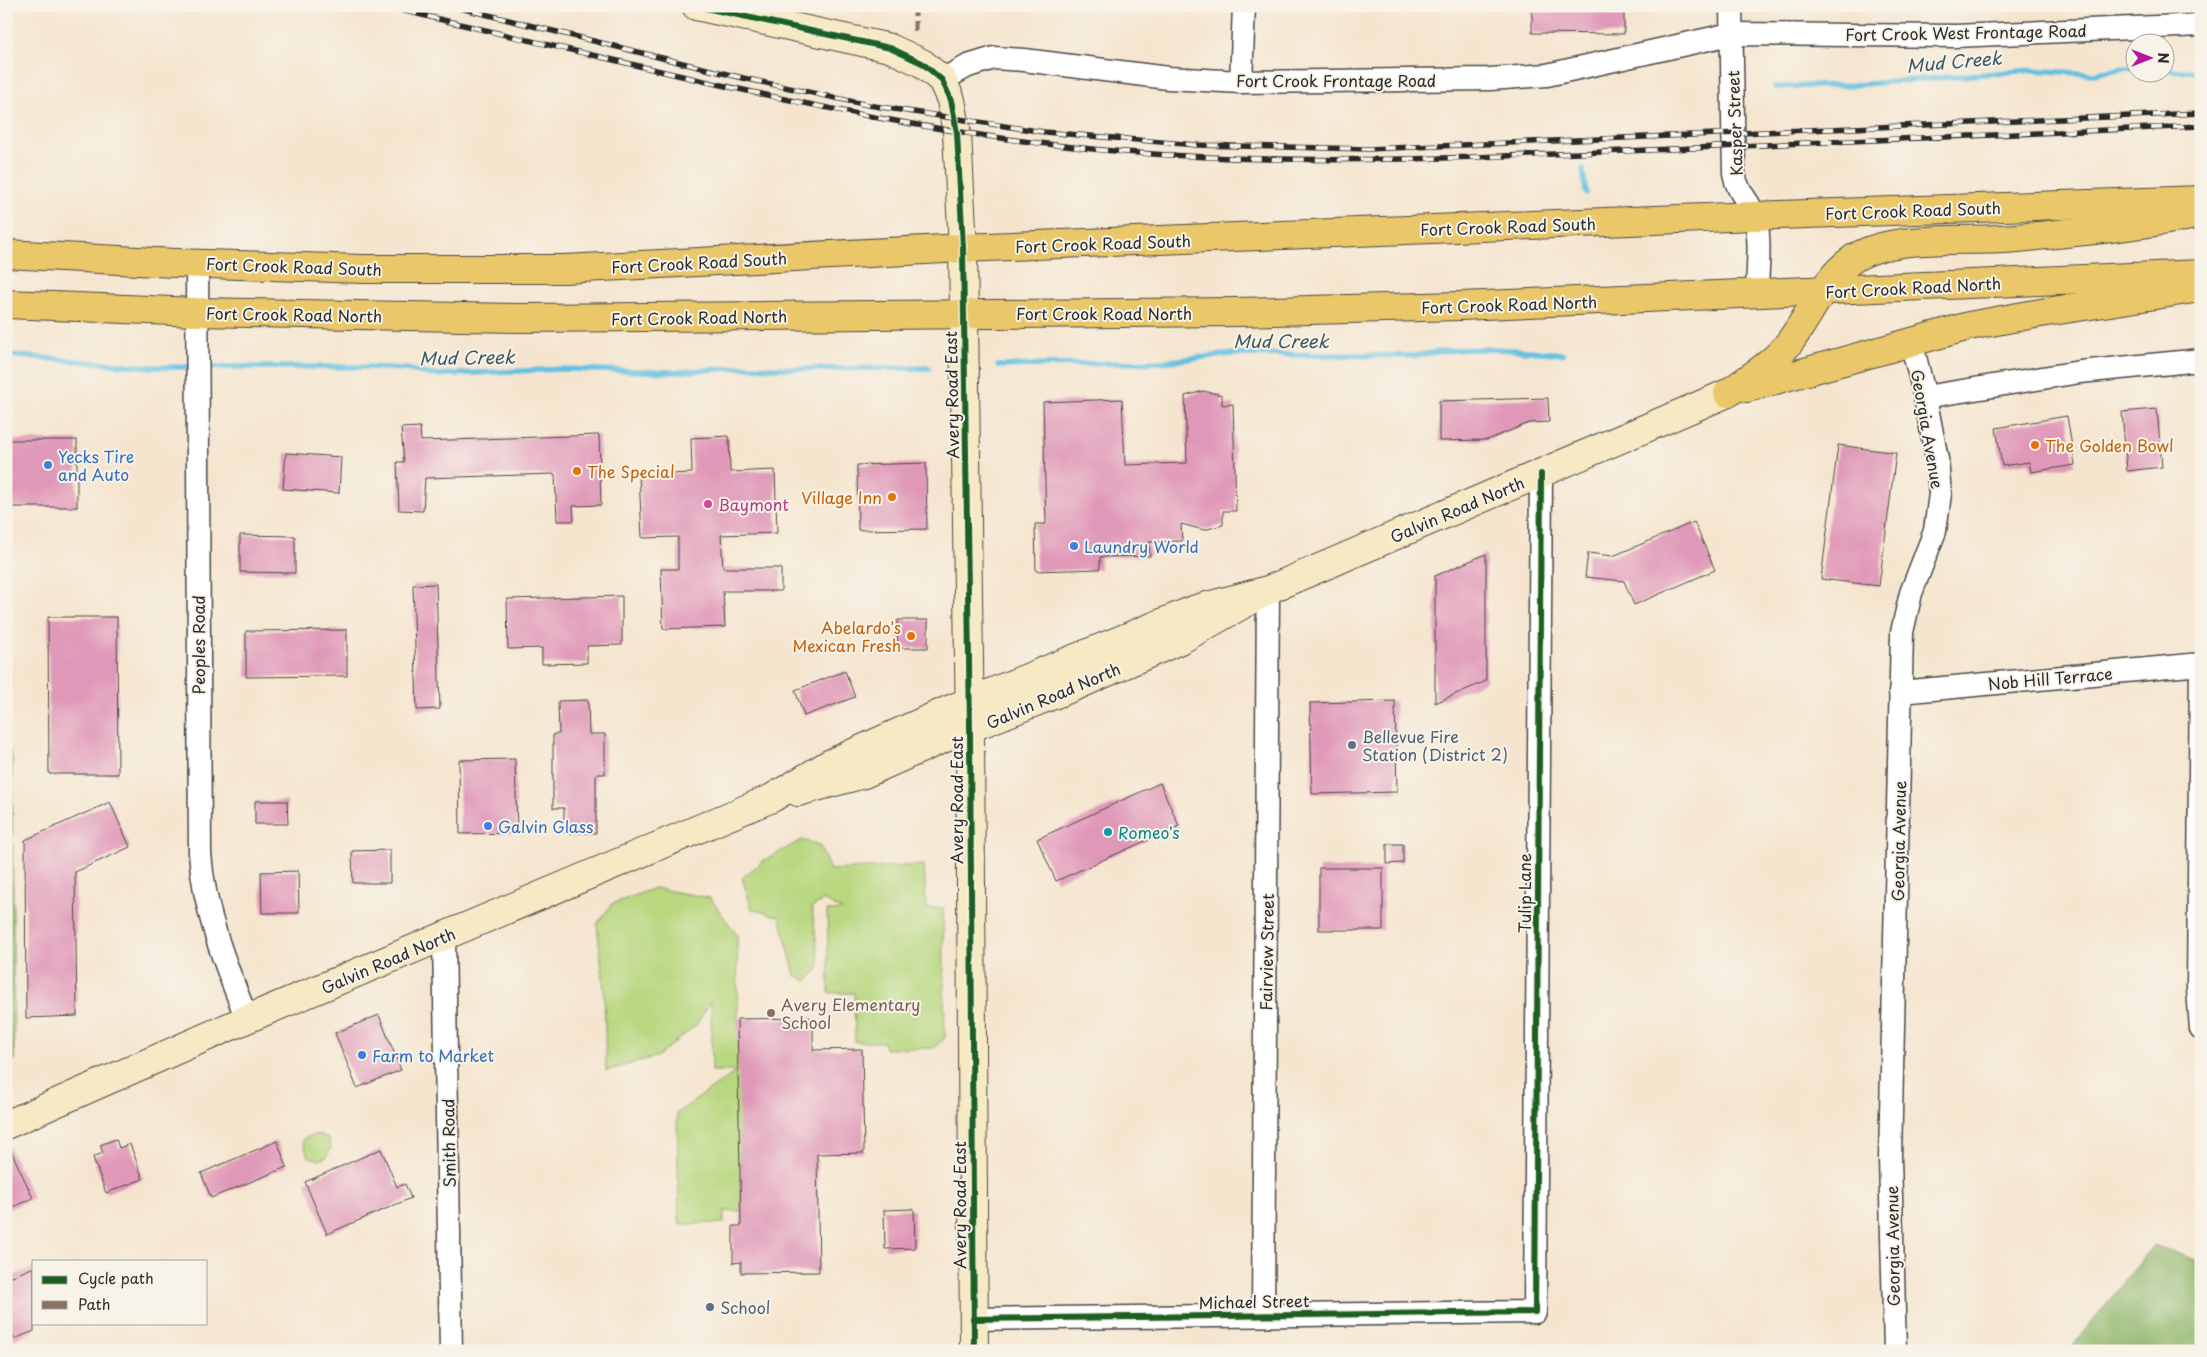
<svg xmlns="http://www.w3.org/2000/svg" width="2207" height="1357" font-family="'Playpen Sans',sans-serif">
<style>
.green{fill:#b8d77f;stroke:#728155}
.forest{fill:#92b86e;stroke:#5e724c}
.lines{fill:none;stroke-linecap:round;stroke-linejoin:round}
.stream{stroke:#63c1e1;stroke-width:5.5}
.building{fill:#e098b8}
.street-casing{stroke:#494744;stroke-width:25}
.secondary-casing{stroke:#494744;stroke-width:30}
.primary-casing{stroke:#494744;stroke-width:30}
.street{stroke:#fff;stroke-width:22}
.secondary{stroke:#f7e9c3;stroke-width:28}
.primary{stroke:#eac769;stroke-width:28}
.rail-casing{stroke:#2b2b2b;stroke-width:5.5}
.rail{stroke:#f7f3e8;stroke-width:4;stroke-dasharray:11;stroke-linecap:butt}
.quiet{stroke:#8d6e63;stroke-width:5;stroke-dasharray:10 5;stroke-linecap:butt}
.cycleway-casing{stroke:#f7f3e8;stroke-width:9}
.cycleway{stroke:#1b5e20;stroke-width:6}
.food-dot{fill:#e8710a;stroke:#f7f3e8;stroke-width:2}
.shop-dot{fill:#3f7fe0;stroke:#f7f3e8;stroke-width:2}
.hotel-dot{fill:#d1479c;stroke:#f7f3e8;stroke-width:2}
.service-dot{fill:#5c6f8a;stroke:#f7f3e8;stroke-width:2}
.culture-dot{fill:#0f9aa8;stroke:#f7f3e8;stroke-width:2}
.education-dot{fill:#8d6e63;stroke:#f7f3e8;stroke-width:2}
.labels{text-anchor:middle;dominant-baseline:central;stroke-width:4;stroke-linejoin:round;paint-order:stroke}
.street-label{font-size:16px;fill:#2b2b2b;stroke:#f7f3e8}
.food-label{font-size:16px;fill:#c56008;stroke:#f7f3e8;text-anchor:start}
.shop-label{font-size:16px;fill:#366cbe;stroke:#f7f3e8;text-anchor:start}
.hotel-label{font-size:16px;fill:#b23c85;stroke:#f7f3e8;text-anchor:start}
.service-label{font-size:16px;fill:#4e5e75;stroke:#f7f3e8;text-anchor:start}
.culture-label{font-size:16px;fill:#0d838f;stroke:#f7f3e8;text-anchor:start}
.education-label{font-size:16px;fill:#785e54;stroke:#f7f3e8;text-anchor:start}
.water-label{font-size:18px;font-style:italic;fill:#3c5862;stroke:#f7f3e8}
</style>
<rect width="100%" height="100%" fill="#f7f3e8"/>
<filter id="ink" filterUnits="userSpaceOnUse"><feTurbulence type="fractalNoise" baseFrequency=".02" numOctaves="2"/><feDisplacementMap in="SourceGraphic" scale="10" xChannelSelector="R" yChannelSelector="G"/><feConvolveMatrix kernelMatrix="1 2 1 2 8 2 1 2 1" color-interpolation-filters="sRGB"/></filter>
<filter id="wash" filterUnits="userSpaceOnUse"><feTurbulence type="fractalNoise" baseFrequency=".0096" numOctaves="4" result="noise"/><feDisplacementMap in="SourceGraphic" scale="20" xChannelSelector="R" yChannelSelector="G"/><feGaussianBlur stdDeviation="1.12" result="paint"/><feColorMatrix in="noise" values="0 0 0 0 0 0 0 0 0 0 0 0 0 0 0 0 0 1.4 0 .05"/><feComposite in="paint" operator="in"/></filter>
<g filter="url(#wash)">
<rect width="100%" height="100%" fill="#f5e5cf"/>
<g class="green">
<path d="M802,840L819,845L830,870L924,865L926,908H943L945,1038L933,1048L885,1049L884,1042H855L854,993H829L827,911L842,910L823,900L812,908L820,968L807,981L795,975L780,917L752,909L742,878L763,861Z"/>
<path d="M654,888L710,898L737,935L741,1211H724V1223L679,1224L677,1113L737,1071H712L711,1001L696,1025L658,1056L606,1071L604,988L597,924L612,904Z"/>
<path d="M318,1134L328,1138L331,1148L326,1157L318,1160L308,1156L303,1141L304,1138Z"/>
</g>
<g class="forest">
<path d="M6,743L12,759L14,1059L6,1070Z"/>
<path d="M2154,1245L2201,1262V1351H2068Z"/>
</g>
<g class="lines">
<g class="stream">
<path d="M2164,70L2201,72"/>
<path d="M1775,87L1854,85L2032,70L2093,74L2124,68H2134"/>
<path d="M1583,169L1586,193"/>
<path d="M6,355L150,367H193"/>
<path d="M998,366L1161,362L1232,354L1414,356C1464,345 1513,349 1563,354"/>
<path d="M202,367H367L406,369L433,375L561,369L676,372L746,367L803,369L929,368"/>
</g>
</g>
<g id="blocks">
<g class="building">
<path d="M1532,6H1624V34L1532,33Z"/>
<path d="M1203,391L1222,395V405L1233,404L1236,511H1223V525L1204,530L1181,524L1182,541L1149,542L1150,556L1100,557V569L1036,571L1035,524H1046L1043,402L1122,399L1125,465L1187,463L1185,396Z"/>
<path d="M1548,398L1549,422L1529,423L1487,440L1439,441V401Z"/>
<path d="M2157,409L2162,467L2127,471L2122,412Z"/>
<path d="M2067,416L2075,465L2031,472L2029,462L2002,466L1996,428Z"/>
<path d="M420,427L421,441L599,435L601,505L573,506L574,521H557L555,474L425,478L423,511L399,510L397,462H404L401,428Z"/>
<path d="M729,436L730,472L775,470L777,533L721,535L723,568H781V591H723L725,627L663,629L661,569H678V537L642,538L639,475L692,473L691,438Z"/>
<rect x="6" y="440" width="71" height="67"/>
<path d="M1838,445L1896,453L1879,586L1821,579Z"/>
<path d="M286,453L341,457L339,493L283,489Z"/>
<path d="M926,463L927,529L858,530L857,465Z"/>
<path d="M1694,522L1715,570L1634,605L1624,581L1585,577L1588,553L1613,556Z"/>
<path d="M240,535L295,536V573L240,572Z"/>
<path d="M1486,554V681L1435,703V576Z"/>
<path d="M436,584L440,709L417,710L413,585Z"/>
<path d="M622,596V645L587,646V663L542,664V648L508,649L507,599Z"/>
<path d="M48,617H117L118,774H49Z"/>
<path d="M898,620H928V648H897Z"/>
<path d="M347,630V676L246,677V631Z"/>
<path d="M845,671L855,697L804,716L795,690Z"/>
<path d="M588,700L589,734H605V774H596V833H564V808H553V734H559L558,701Z"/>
<path d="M1395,701L1397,792L1312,794L1310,703Z"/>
<path d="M515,759L517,833L460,834L459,760Z"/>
<path d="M1160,783L1179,826L1056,881L1037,839Z"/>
<path d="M255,801H287L288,824H255Z"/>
<path d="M110,802L130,847L75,872L77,1016L26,1018L25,840Z"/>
<path d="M1387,844H1403V863L1387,864Z"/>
<path d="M390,850V883H353L352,851Z"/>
<rect x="1319" y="868" width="64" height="62"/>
<path d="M298,871L299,913H262L261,872Z"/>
<path d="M379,1015L401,1070L357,1088L335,1033Z"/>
<path d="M813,1018V1050L862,1049L864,1153L817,1154L819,1272L741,1273V1262L733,1263V1226H741L737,1019Z"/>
<path d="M116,1139L119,1148L130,1144L143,1179L106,1193L93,1157L103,1153L100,1145Z"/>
<path d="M6,1140L33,1198L6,1210Z"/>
<path d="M277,1141L287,1167L211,1198L201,1173Z"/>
<path d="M381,1149L397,1187L405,1184L411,1198L327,1234L305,1182Z"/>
<path d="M914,1209L915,1248L885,1249L884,1210Z"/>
<path d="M34,1267V1331L14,1339L6,1321V1279Z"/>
</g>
</g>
</g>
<g filter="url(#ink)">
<use href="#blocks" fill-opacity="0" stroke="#494744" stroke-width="1"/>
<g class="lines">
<g class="street-casing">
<g id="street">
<path d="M1731,6L1734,173C1738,195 1748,198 1754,215C1762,236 1757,272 1757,294"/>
<path d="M942,80L968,66L994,58L1024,60L1168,78L1241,82L1490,79L1547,75L1731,34L1955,36L2201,25"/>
<path d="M1241,82L1244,6"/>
<path d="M197,264L200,853C204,912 225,964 247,1019"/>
<path d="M1925,397L2080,372L2201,360"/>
<path d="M2201,664L2198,989L2201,1029"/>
<path d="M1900,692L2201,664"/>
<path d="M444,936L451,1351"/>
<path d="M1263,1314L1268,590"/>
<path d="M973,1319L1535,1312L1541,474"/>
<path d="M1895,1351L1890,1158L1902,632L1911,593L1935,531L1940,494L1937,459L1925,397L1911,341"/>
</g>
</g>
<g class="secondary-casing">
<g id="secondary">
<path d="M696,6L890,48L922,63L942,80L951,100L957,133L963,248L970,730L974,1351"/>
<path d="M798,792L864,774L945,738L1076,686L1182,639L1268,590L1728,393"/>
<path d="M6,1125L247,1019L772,798L829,764L946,711L1196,609L1268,590"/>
</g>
</g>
<g class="primary-casing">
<g id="primary">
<path d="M6,254L175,263L364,269H564L963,248L1754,216L2201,200"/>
<path d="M6,304L196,312L519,318L1237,312L1460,306L2201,274"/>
<path d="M1747,388L1969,326L2046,312L2200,288"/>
<path d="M1728,393C1749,378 1774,363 1789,343C1810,316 1822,282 1850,261C1889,232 1969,243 2017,238C2078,232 2140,226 2201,214"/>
</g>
</g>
<use href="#street" class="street"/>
<use href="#secondary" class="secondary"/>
<use href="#primary" class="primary"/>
<g class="rail-casing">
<g id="rail">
<path d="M385,6C462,25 540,43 618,61C785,101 953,138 1125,152C1300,166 1474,158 1649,150C1833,142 2017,133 2201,126"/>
<path d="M452,6L743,78L868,105L1044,132L1196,145L1368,149L2201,113"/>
</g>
</g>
<use href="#rail" class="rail"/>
<path class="quiet" d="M915,6V33"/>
<g class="cycleway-casing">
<g id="cycleway">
<path d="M696,6L890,48L922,63L942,80L951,100L957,133L963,248L970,730L974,1351"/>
<path d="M973,1319L1535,1312L1541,474"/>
</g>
</g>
<use href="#cycleway" class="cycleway"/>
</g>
</g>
<g class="food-dot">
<circle cx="2035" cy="445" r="5"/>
<circle cx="577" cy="471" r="5"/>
<circle cx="892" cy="497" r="5"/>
<circle cx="911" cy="636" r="5"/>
</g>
<g class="shop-dot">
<circle cx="48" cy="465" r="5"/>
<circle cx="1074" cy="546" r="5"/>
<circle cx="488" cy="826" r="5"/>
<circle cx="362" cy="1055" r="5"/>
</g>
<circle class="hotel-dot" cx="708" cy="504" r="5"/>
<g class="service-dot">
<circle cx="1352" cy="745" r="5"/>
<circle cx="710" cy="1307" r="5"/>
</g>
<circle class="culture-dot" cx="1108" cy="832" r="5"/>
<circle class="education-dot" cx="771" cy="1013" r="5"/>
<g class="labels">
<g class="street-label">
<text transform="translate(1966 32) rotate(-1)">Fort Crook West Frontage Road</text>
<text x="1336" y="80">Fort Crook Frontage Road</text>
<text transform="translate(1734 123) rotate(-92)">Kasper Street</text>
<text transform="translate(1913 210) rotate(-2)">Fort Crook Road South</text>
<text transform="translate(1508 226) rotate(-2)">Fort Crook Road South</text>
<text transform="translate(1103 243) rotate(-2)">Fort Crook Road South</text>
<text transform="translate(699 262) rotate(-3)">Fort Crook Road South</text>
<text transform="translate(294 266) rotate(2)">Fort Crook Road South</text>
<text transform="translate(1913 287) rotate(-3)">Fort Crook Road North</text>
<text transform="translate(1509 304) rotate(-2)">Fort Crook Road North</text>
<text x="1104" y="313">Fort Crook Road North</text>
<text transform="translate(294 314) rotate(1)">Fort Crook Road North</text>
<text transform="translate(699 317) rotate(-1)">Fort Crook Road North</text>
<text transform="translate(951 395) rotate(-91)">Avery Road East</text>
<text transform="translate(1928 429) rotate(80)">Georgia Avenue</text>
<text transform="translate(1457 509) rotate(-23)">Galvin Road North</text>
<text transform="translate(198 645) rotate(-90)">Peoples Road</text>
<text transform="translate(2050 678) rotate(-5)">Nob Hill Terrace</text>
<text transform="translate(1053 695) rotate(-23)">Galvin Road North</text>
<text transform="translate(956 800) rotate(-90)">Avery Road East</text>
<text transform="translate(1898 841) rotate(-89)">Georgia Avenue</text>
<text transform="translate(1524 893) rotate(-90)">Tulip Lane</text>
<text transform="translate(1266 952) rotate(-89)">Fairview Street</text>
<text transform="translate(388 960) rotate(-23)">Galvin Road North</text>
<text transform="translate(448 1143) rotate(-91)">Smith Road</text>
<text transform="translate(959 1205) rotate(-90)">Avery Road East</text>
<text transform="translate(1892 1246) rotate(-91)">Georgia Avenue</text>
<text transform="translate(1254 1301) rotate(-1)">Michael Street</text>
</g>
<g class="food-label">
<text x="2045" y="445">The Golden Bowl</text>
<text x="587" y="471">The Special</text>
<text x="882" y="497" text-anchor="end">Village Inn</text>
<text x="901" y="627" text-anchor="end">Abelardo's<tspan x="901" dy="18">Mexican Fresh</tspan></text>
</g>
<g class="shop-label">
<text x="58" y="456">Yecks Tire<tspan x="58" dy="18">and Auto</tspan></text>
<text x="1084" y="546">Laundry World</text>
<text x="498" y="826">Galvin Glass</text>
<text x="372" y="1055">Farm to Market</text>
</g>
<g class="hotel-label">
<text x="718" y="504">Baymont</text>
</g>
<g class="service-label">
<text x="1362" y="736">Bellevue Fire<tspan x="1362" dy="18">Station (District 2)</tspan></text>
<text x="720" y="1307">School</text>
</g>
<g class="culture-label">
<text x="1118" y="832">Romeo's</text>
</g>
<g class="education-label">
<text x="781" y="1004">Avery Elementary<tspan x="781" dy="18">School</tspan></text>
</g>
<g class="water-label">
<text transform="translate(1954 61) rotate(-5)">Mud Creek</text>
<text x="1281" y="340">Mud Creek</text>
<text transform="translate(467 357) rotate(-1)">Mud Creek</text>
</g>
</g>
<rect width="2207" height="1357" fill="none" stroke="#f7f3e8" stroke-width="25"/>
<rect x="32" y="1260" width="175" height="65" fill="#f7f3e8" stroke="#a5a39c"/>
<rect x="42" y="1276" width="25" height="8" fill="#1b5e20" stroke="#a5a39c"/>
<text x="78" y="1284" font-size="15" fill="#2b2b2b">Cycle path</text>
<rect x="42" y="1301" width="25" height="8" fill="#8d6e63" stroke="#a5a39c"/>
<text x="78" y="1310" font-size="15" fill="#2b2b2b">Path</text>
<g transform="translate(2150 58) rotate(90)"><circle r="24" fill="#f7f3e8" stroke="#a5a39c"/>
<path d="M0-4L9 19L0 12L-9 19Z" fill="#b5179e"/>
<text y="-8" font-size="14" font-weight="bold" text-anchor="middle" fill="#2b2b2b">N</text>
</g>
</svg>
